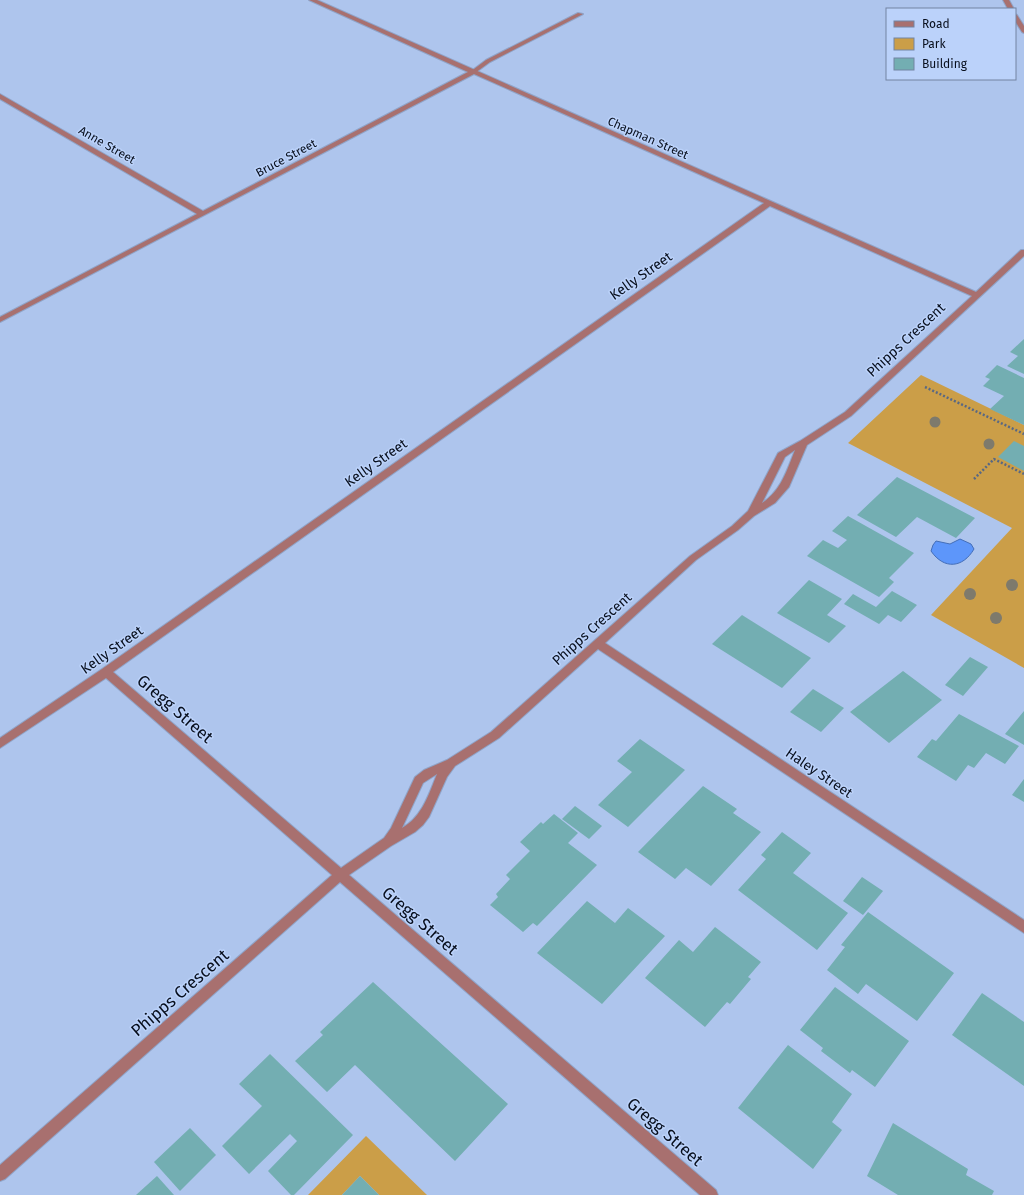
<svg xmlns="http://www.w3.org/2000/svg" width="1024" height="1195" font-family="'Fira Sans',sans-serif">
<style>
.green{fill:#cb9e48}
.water{fill:#5d96fa;stroke:#446eb8}
.building{fill:#73aeb2}
.lines{fill:none;stroke-linecap:round;stroke-linejoin:round}
.lane-casing{stroke:#90a4c8;stroke-width:2}
.street-casing{stroke:#90a4c8;stroke-width:2}
.path{stroke:#596883;stroke-width:2.5;stroke-dasharray:2 2;stroke-linecap:butt}
.lane{fill:#a8706f;fill-rule:evenodd}
.street{fill:#a8706f;fill-rule:evenodd}
.tree{fill:#7e7a6c}
.labels{text-anchor:middle;dominant-baseline:central;stroke-width:3;stroke-linejoin:round;paint-order:stroke}
.far-street-label{font-size:12px;fill:#080f1d;stroke:#bbd2fa}
.street-label{font-size:14px;fill:#080f1d;stroke:#bbd2fa}
.near-street-label{font-size:17px;fill:#080f1d;stroke:#bbd2fa}
</style>
<rect width="100%" height="100%" fill="#aec5ed"/>
<g class="green">
<path d="M921,375L1024,425V668L931,615L1012,528L848,443Z"/>
<path d="M366,1136L427,1195H379L360,1176L342,1195H308Z"/>
</g>
<path class="water" d="M960,539L971,544L974,549C963,568 944,570 931,551L933,545L936,541L950,544Z"/>
<g class="building">
<path d="M1024,339V374L1007,366L1018,356L1010,352Z"/>
<path d="M997,365L1024,378V425L990,409L1004,396L983,386L990,379L985,377Z"/>
<path d="M1014,441L1024,446V471L998,457Z"/>
<path d="M897,477L975,518L956,538L917,517L896,537L857,515Z"/>
<path d="M848,516L914,553L889,578L894,582L879,597L807,556L823,540L838,548L847,540L832,531Z"/>
<path d="M809,580L842,599L827,615L846,626L829,643L777,613Z"/>
<path d="M892,591L917,605L901,622L888,615L879,624L844,604L853,594L876,607Z"/>
<path d="M742,615L811,658L782,688L712,644Z"/>
<path d="M970,657L988,667L963,696L945,685Z"/>
<path d="M903,671L942,700L889,743L850,712Z"/>
<path d="M813,689L844,708L821,732L790,712Z"/>
<path d="M1024,711V745L1005,734Z"/>
<path d="M959,714L1019,746L1005,764L986,753L974,768L968,765L956,781L917,757L932,739L936,741Z"/>
<path d="M640,739L685,770L628,827L598,805L632,772L617,761Z"/>
<path d="M1024,779V802L1012,795Z"/>
<path d="M703,786L737,809L733,813L761,832L711,886L686,868L675,879L638,852Z"/>
<path d="M575,806L602,826L589,839L562,819Z"/>
<path d="M554,814L578,833L568,843L597,865L537,926L533,923L523,932L490,905L498,897L496,894L510,879L506,875L530,851L520,842L541,822L543,824Z"/>
<path d="M782,832L811,853L793,873L848,913L817,950L738,890L766,859L761,855Z"/>
<path d="M862,877L883,891L863,915L843,901Z"/>
<path d="M587,901L615,923L628,908L665,936L602,1004L537,953Z"/>
<path d="M868,912L954,973L917,1021L866,984L858,994L827,970L845,947L841,945Z"/>
<path d="M715,927L761,962L748,977L751,979L730,1004L727,1002L705,1027L645,978L679,940L693,952Z"/>
<path d="M373,982L508,1104L455,1161L355,1065L327,1092L295,1061L323,1035L320,1032Z"/>
<path d="M835,987L909,1041L875,1087L852,1070L850,1073L821,1051L823,1048L800,1030Z"/>
<path d="M982,993L1024,1022V1086L952,1035Z"/>
<path d="M788,1045L852,1094L832,1122L842,1130L813,1169L738,1108Z"/>
<path d="M270,1054L353,1135L294,1195H291L268,1171L297,1141L290,1134L249,1174L222,1146L262,1106L239,1084Z"/>
<path d="M893,1123L968,1169L966,1175L994,1191L992,1195H898L867,1176Z"/>
<path d="M190,1128L216,1155L180,1191L154,1162Z"/>
<path d="M157,1176L174,1195H136Z"/>
<path d="M360,1176L379,1195H342Z"/>
</g>
<g class="lines">
<g class="lane-casing">
<path id="lane" d="M578,13L583,14L490,62L475,73L470,72L486,60Z"/>
</g>
<g class="street-casing">
<g id="street">
<path d="M309,0H317L976,292L1021,250H1024V256L851,416L807,445L789,487L775,503L754,516L738,530L696,560L605,643L1024,920V933L598,649L499,738L455,766L447,777L429,817L423,825L415,832L391,846L349,875L716,1190L718,1195H700L340,882L5,1179L0,1181V1165L332,875L106,678L0,748V738L102,669L764,203L474,74L0,322V317L197,214L0,99V94L203,211L468,72ZM770,206L972,296L845,412L800,441L778,453L748,511L732,526L690,556L491,732L447,760L424,770L415,777L391,828L384,838L341,868L113,672ZM795,450C787,470 781,491 762,503L785,457ZM437,774C429,794 422,817 402,828L423,783Z"/>
<path d="M1003,0H1009L1014,9H1008Z"/>
<path d="M1015,14L1017,15L1024,26V33L1022,32L1015,21Z"/>
</g>
</g>
<g class="path">
<path d="M925,387L1024,434"/>
<path d="M974,479L994,459L1024,474"/>
</g>
<use href="#lane" class="lane"/>
<use href="#street" class="street"/>
</g>
<g class="tree">
<circle cx="935" cy="422" r="5.5"/>
<circle cx="989" cy="444" r="5.5"/>
<circle cx="1012" cy="585" r="6"/>
<circle cx="970" cy="594" r="6"/>
<circle cx="996" cy="618" r="6"/>
</g>
<g class="labels">
<g class="far-street-label">
<text transform="translate(648 138) rotate(24)">Chapman Street</text>
<text transform="translate(107 145) rotate(30)">Anne Street</text>
<text transform="translate(286 158) rotate(-28)">Bruce Street</text>
</g>
<g class="street-label">
<text transform="translate(641 276) rotate(-35)">Kelly Street</text>
<text transform="translate(906 340) rotate(-43)">Phipps Crescent</text>
<text transform="translate(376 463) rotate(-35)">Kelly Street</text>
<text transform="translate(592 629) rotate(-42)">Phipps Crescent</text>
<text transform="translate(112 650) rotate(-35)">Kelly Street</text>
<text transform="translate(819 773) rotate(34)">Haley Street</text>
</g>
<g class="near-street-label">
<text transform="translate(175 709) rotate(41)">Gregg Street</text>
<text transform="translate(420 921) rotate(41)">Gregg Street</text>
<text transform="translate(180 993) rotate(-41)">Phipps Crescent</text>
<text transform="translate(665 1132) rotate(41)">Gregg Street</text>
</g>
</g>
<rect x="886" y="8" width="130" height="72" fill="#bbd2fa" stroke="#7384a2"/>
<rect x="894" y="21" width="20" height="6" fill="#a8706f" stroke="#7384a2"/>
<text x="922" y="28" font-size="12" fill="#080f1d">Road</text>
<rect x="894" y="38" width="20" height="12" fill="#cb9e48" stroke="#7384a2"/>
<text x="922" y="48" font-size="12" fill="#080f1d">Park</text>
<rect x="894" y="58" width="20" height="12" fill="#73aeb2" stroke="#7384a2"/>
<text x="922" y="68" font-size="12" fill="#080f1d">Building</text>
</svg>
